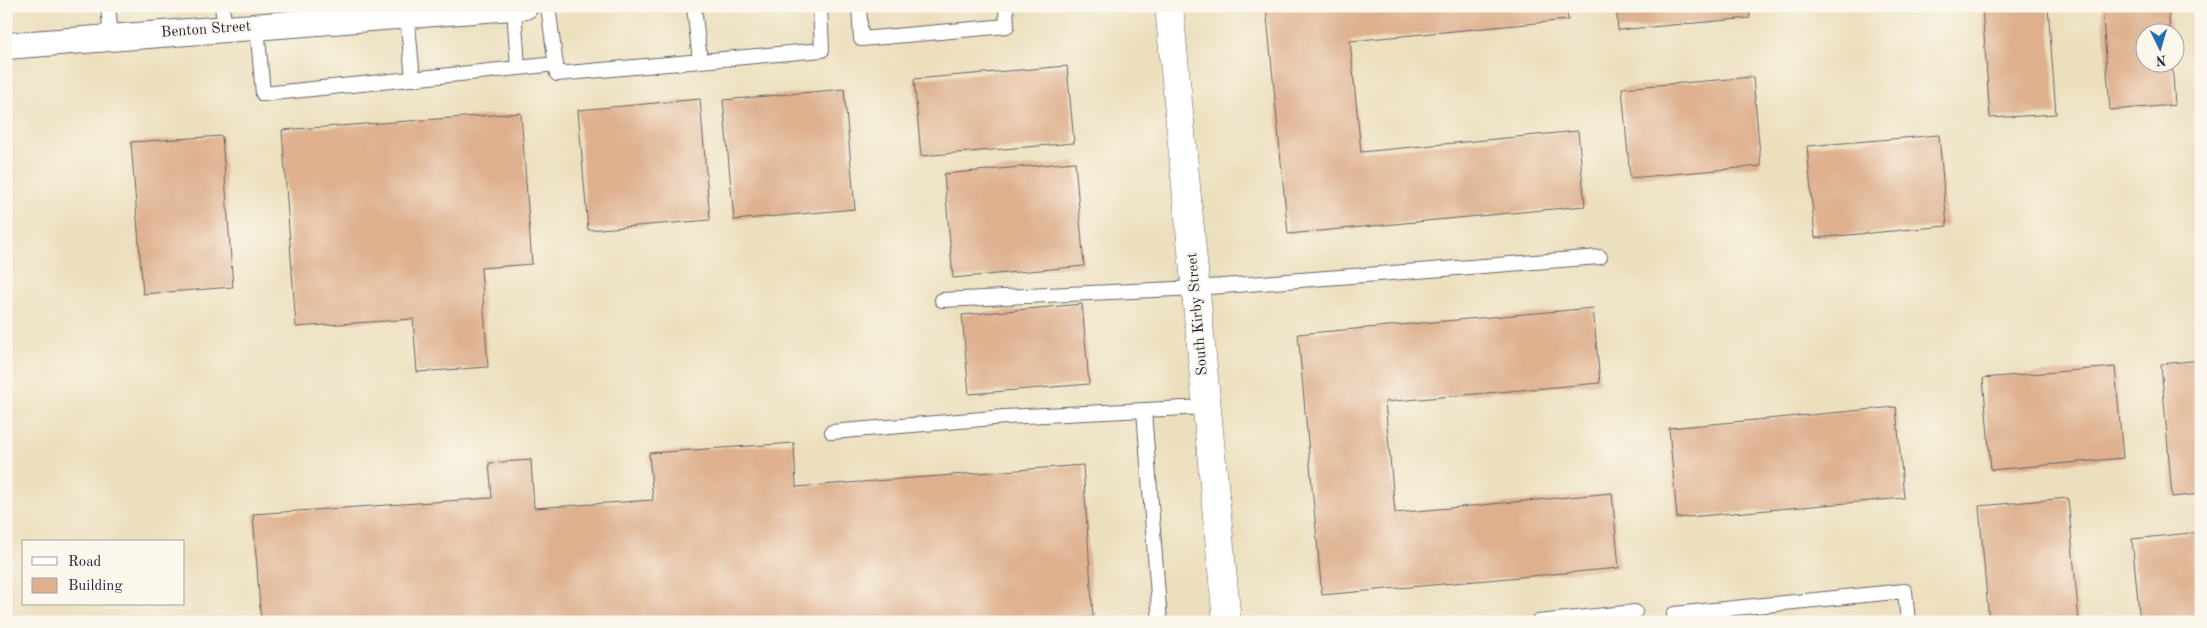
<svg xmlns="http://www.w3.org/2000/svg" width="2207" height="628" font-family="'Old Standard TT',serif">
<style>
.building{fill:#deb08e}
.lines{fill:none;stroke-linecap:round;stroke-linejoin:round}
.service-casing{stroke:#696468;stroke-width:16}
.minor-casing{stroke:#696468;stroke-width:28}
.tertiary-casing{stroke:#696468;stroke-width:29}
.service{stroke:#fff;stroke-width:14}
.minor{stroke:#fff;stroke-width:26}
.tertiary{stroke:#fff;stroke-width:28}
.labels{text-anchor:middle;dominant-baseline:central;stroke-width:4;stroke-linejoin:round;paint-order:stroke}
.street-label{font-size:15px;fill:#22223b;stroke:#fbf7ec}
</style>
<rect width="100%" height="100%" fill="#fbf7ec"/>
<filter id="ink" filterUnits="userSpaceOnUse"><feTurbulence type="fractalNoise" baseFrequency=".02" numOctaves="2"/><feDisplacementMap in="SourceGraphic" scale="10" xChannelSelector="R" yChannelSelector="G"/><feConvolveMatrix kernelMatrix="1 2 1 2 8 2 1 2 1" color-interpolation-filters="sRGB"/></filter>
<filter id="wash" filterUnits="userSpaceOnUse"><feTurbulence type="fractalNoise" baseFrequency=".0096" numOctaves="4" result="noise"/><feDisplacementMap in="SourceGraphic" scale="20" xChannelSelector="R" yChannelSelector="G"/><feGaussianBlur stdDeviation="1.12" result="paint"/><feColorMatrix in="noise" values="0 0 0 0 0 0 0 0 0 0 0 0 0 0 0 0 0 1.4 0 .05"/><feComposite in="paint" operator="in"/></filter>
<g filter="url(#wash)">
<rect width="100%" height="100%" fill="#ecdfbd"/>
<g id="blocks">
<g class="building">
<path d="M1266,6H1566L1568,20L1350,41L1361,152L1578,131L1585,206L1288,234Z"/>
<path d="M1616,6H1749L1750,18L1618,30Z"/>
<path d="M1982,6H2048L2056,114L1990,118Z"/>
<path d="M2102,6H2168L2170,32H2144V62H2172L2175,105L2110,110Z"/>
<path d="M1067,66L1074,143L921,156L914,79Z"/>
<path d="M1753,77L1761,166L1630,178L1622,88Z"/>
<path d="M844,89L855,209L734,220L723,100Z"/>
<path d="M700,99L710,220L588,230L578,110Z"/>
<path d="M521,113L532,264L481,268L488,367L417,372L413,319L296,327L282,130Z"/>
<path d="M1939,135L1947,226L1815,238L1807,146Z"/>
<path d="M222,136L233,287L143,294L131,142Z"/>
<path d="M1075,162L1084,266L953,278L944,174Z"/>
<path d="M1082,304L1089,384L969,394L962,315Z"/>
<path d="M1593,308L1600,383L1385,402L1395,513L1612,493L1619,568L1322,595L1298,334Z"/>
<path d="M2201,360V494L2172,497L2161,364Z"/>
<path d="M2115,367L2123,458L1991,470L1983,378Z"/>
<path d="M1896,407L1904,498L1677,518L1669,428Z"/>
<path d="M794,443L796,487L1083,465L1093,617L1023,622H261L253,514L492,498L489,463L531,460L534,508L653,500L649,453Z"/>
<path d="M2068,498L2079,622H1989L1979,506Z"/>
<path d="M2201,532V622H2140L2132,539Z"/>
</g>
</g>
</g>
<g filter="url(#ink)">
<use href="#blocks" fill-opacity="0" stroke="#696468" stroke-width="1"/>
<g class="lines">
<g class="service-casing">
<g id="service">
<path d="M108,6L111,38"/>
<path d="M222,6L225,29"/>
<path d="M548,6L557,74L822,50L820,6"/>
<path d="M694,6L700,61"/>
<path d="M859,6L861,39L1007,26L1006,6"/>
<path d="M407,15L413,79"/>
<path d="M257,26L263,94L518,68L514,7"/>
<path d="M518,68L556,64"/>
<path d="M942,300L1196,288L1600,257"/>
<path d="M1144,411L1160,622"/>
<path d="M832,432L1005,417L1205,407"/>
<path d="M1538,622L1635,612"/>
<path d="M1675,622L1674,614L1905,591L1908,622"/>
</g>
</g>
<g class="minor-casing">
<path id="minor" d="M6,46L525,6"/>
</g>
<g class="tertiary-casing">
<path id="tertiary" d="M1169,6L1227,622"/>
</g>
<use href="#service" class="service"/>
<use href="#minor" class="minor"/>
<use href="#tertiary" class="tertiary"/>
</g>
</g>
<g class="labels">
<g class="street-label">
<text transform="translate(206 30) rotate(-4)">Benton Street</text>
<text transform="translate(1198 314) rotate(-95)">South Kirby Street</text>
</g>
</g>
<rect width="2207" height="628" fill="none" stroke="#fbf7ec" stroke-width="25"/>
<rect x="22" y="540" width="162" height="65" fill="#fbf7ec" stroke="#a4a2a5"/>
<rect x="32" y="557" width="25" height="8" fill="#ffffff" stroke="#a4a2a5"/>
<text x="68" y="566" font-size="15" fill="#22223b">Road</text>
<rect x="32" y="578" width="25" height="15" fill="#deb08e" stroke="#a4a2a5"/>
<text x="68" y="590" font-size="15" fill="#22223b">Building</text>
<g transform="translate(2160 48) rotate(175)"><circle r="24" fill="#fbf7ec" stroke="#a4a2a5"/>
<path d="M0-4L9 19L0 12L-9 19Z" fill="#1f6fb2"/>
<text y="-8" font-size="14" font-weight="bold" text-anchor="middle" fill="#22223b">N</text>
</g>
</svg>
